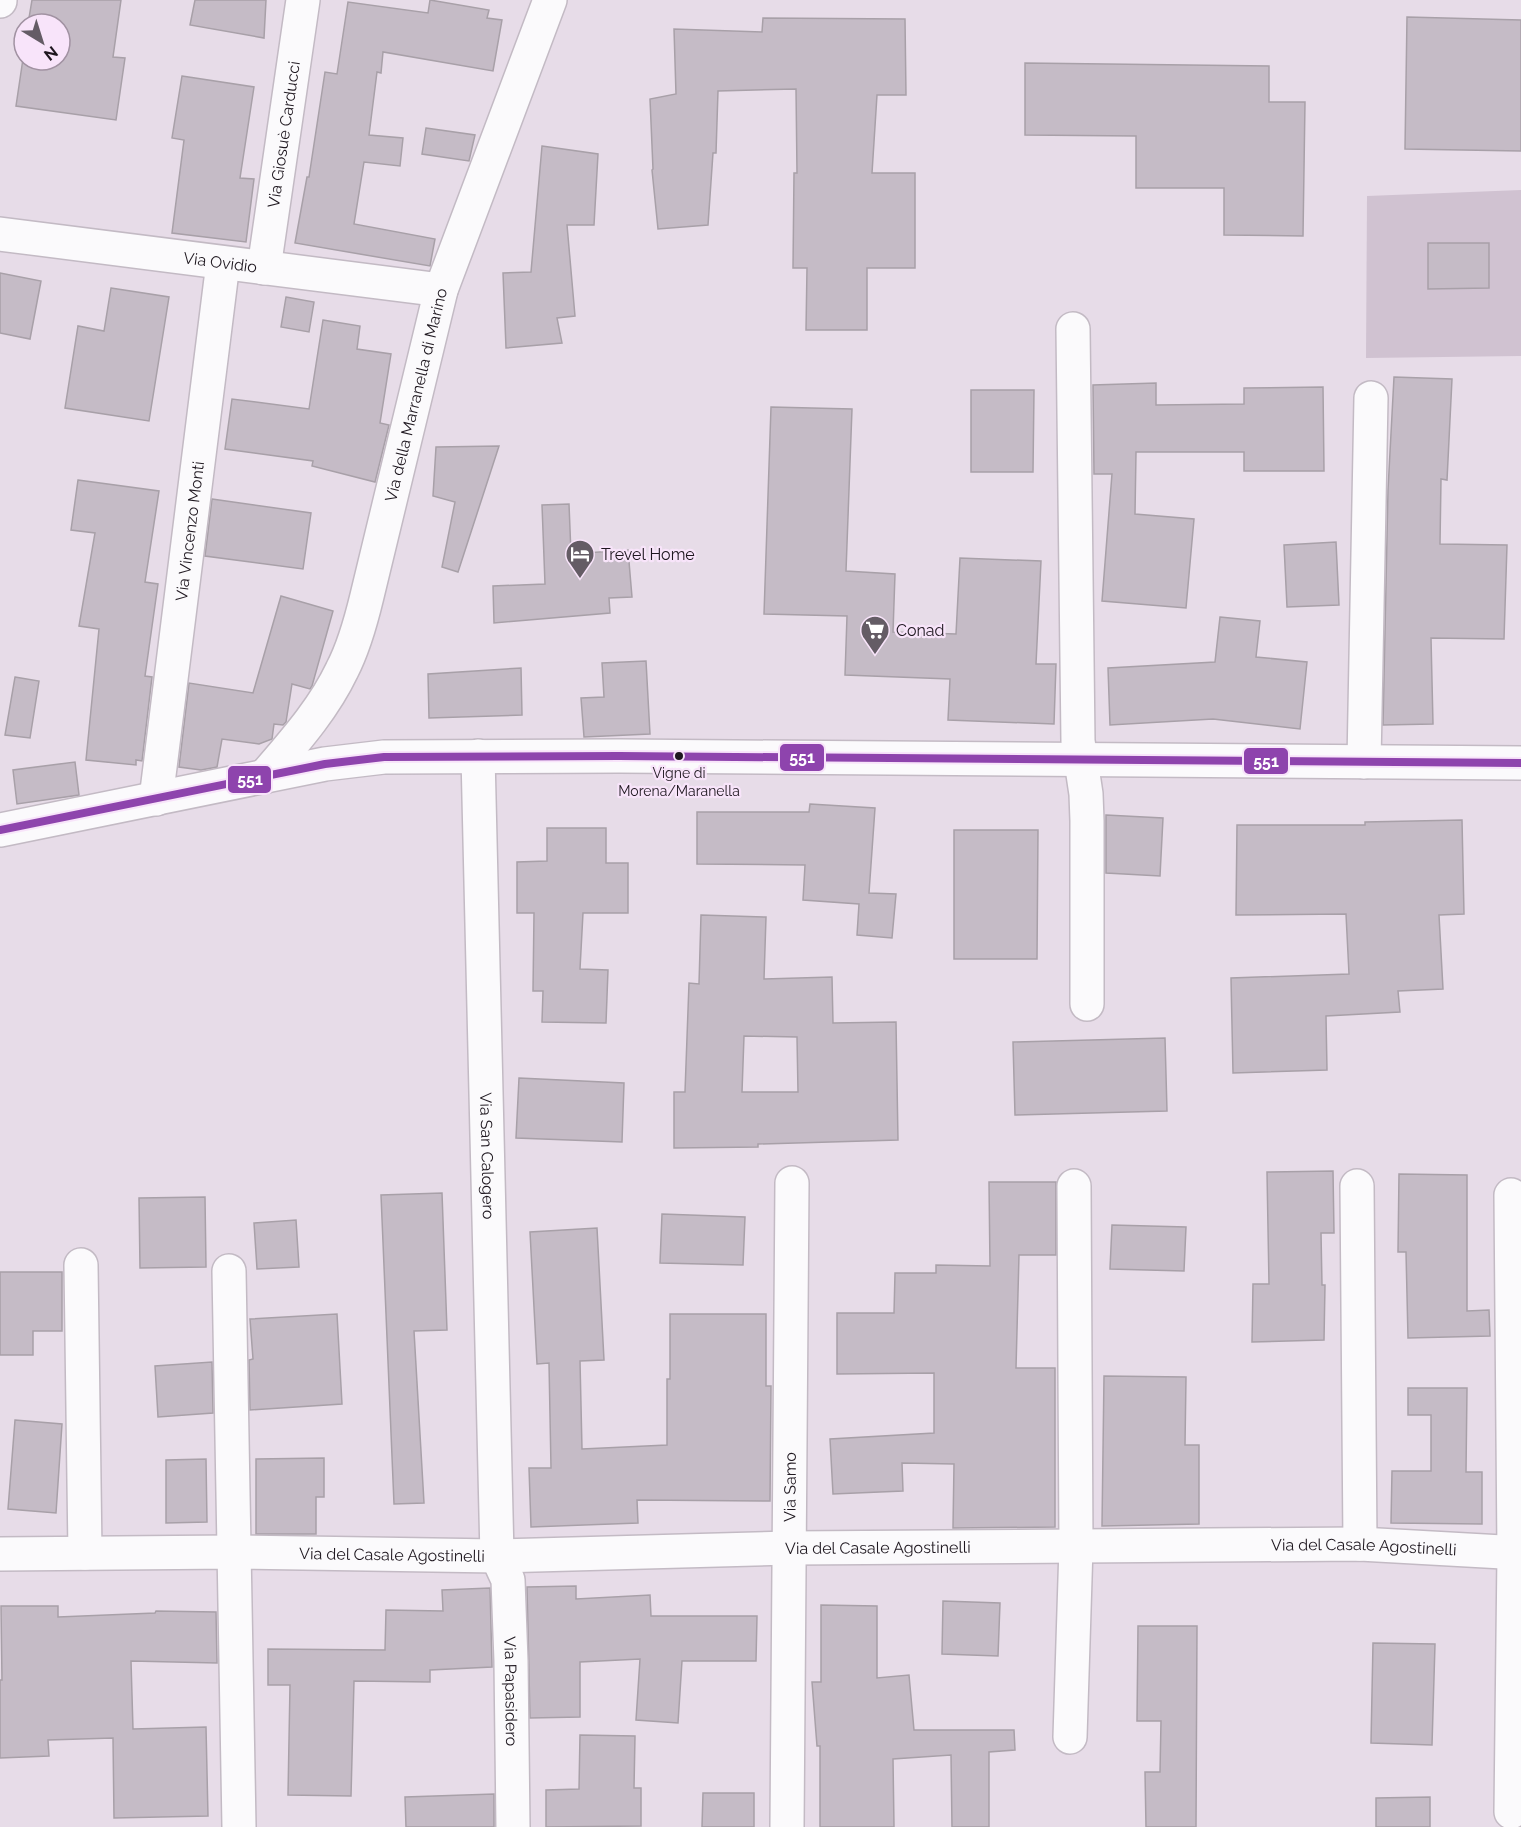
<svg xmlns="http://www.w3.org/2000/svg" width="1521" height="1827" font-family="Raleway,sans-serif">
<style>
.green{fill:#d0c2d1}
.building{fill:#c5bbc6;stroke:#a8a0a8;stroke-width:1.5;fill-rule:evenodd}
.lines{fill:none;stroke-linecap:round;stroke-linejoin:round}
.minor-casing{stroke:#c3bac4;stroke-width:36}
.minor{stroke:#fbfafc;stroke-width:33}
.bus-1-casing{stroke:#f8e4fa;stroke-width:12}
.bus-1{stroke:#8e44ad;stroke-width:8}
.bus-dot{fill:#1e171f;stroke:#f8e4fa;stroke-width:2}
.labels{text-anchor:middle;dominant-baseline:central;stroke-width:4.5;stroke-linejoin:round;paint-order:stroke}
.bus-label{font-size:14px;fill:#1e171f;stroke:#f8e4fa}
.street-label{font-size:16px;fill:#1e171f;stroke:#f8e4fa}
.poi-label{font-size:16px;fill:#1e171f;stroke:#f8e4fa;text-anchor:start}
.line-badge{stroke:#f8e4fa;stroke-width:2}
.badge-label{font-size:16px;text-anchor:middle;font-weight:bold;fill:#fff}
</style>
<rect width="100%" height="100%" fill="#e7dce8"/>
<path class="green" d="M1521,190V356L1366,358L1367,196Z"/>
<g class="building">
<path d="M32,0H121L113,57L125,58L116,120L16,106L24,52V60H60V24H28Z"/>
<path d="M195,0H266L264,38L190,25Z"/>
<path d="M430,0L489,10L487,18L502,20L493,71L383,52L381,73L377,72L369,135L403,138L400,166L364,162L354,224L435,239L430,266L295,243L307,177H309L325,72L337,74L348,2L428,13Z"/>
<path d="M1407,17L1521,20V151L1405,149Z"/>
<path d="M763,18L905,19L906,95H877L872,173H915V268H867V330H806L807,268H793L794,173H797L796,89L718,91L716,153H713L708,225L658,229L652,170L653,169L650,99L676,94L674,29L762,32Z"/>
<path d="M1025,63L1269,66V102H1305L1303,236L1224,235V188H1136V136L1025,135Z"/>
<path d="M182,76L254,87L240,178L254,179L246,242L172,233L184,140L172,138Z"/>
<path d="M426,128L475,135L469,161L422,154Z"/>
<path d="M542,146L598,154L594,225H567L575,316L557,318L562,343L506,348L503,273L531,272Z"/>
<path d="M1428,243H1489V288L1428,289Z"/>
<path d="M0,273L41,281L30,339L0,333Z"/>
<path d="M111,288L169,297L149,421L65,408L78,326L104,331Z"/>
<path d="M286,297L314,302L309,332L281,327Z"/>
<path d="M323,320L360,326L357,349L391,354L380,423L389,425L375,482L312,466L313,461L225,449L232,399L309,409Z"/>
<path d="M1394,377L1452,379L1447,480L1441,479L1440,544L1507,545L1504,639L1431,638L1433,724L1383,725L1388,490Z"/>
<path d="M1156,383V405L1244,404V388L1323,387L1324,471H1244V452H1136L1135,514L1194,519L1186,608L1102,601L1112,474H1094L1093,385Z"/>
<path d="M971,390H1034L1033,472H971Z"/>
<path d="M771,407L852,409L846,571L895,574L893,632L956,634L960,558L1041,561L1036,664H1056L1054,724L948,720L950,679L845,675L847,616L764,614Z"/>
<path d="M499,446L458,572L442,567L455,502L433,496L436,447Z"/>
<path d="M78,480L159,491L145,582L158,584L145,676L152,677L142,761L136,760V765L86,760L99,629L79,626L95,533L71,530Z"/>
<path d="M212,499L311,513L303,569L205,556Z"/>
<path d="M569,504L571,554L628,550L632,597L609,598L610,613L494,623L493,586L545,584L542,505Z"/>
<path d="M1336,542L1339,605L1287,607L1284,545Z"/>
<path d="M281,596L333,611L312,686L310,689L292,684L286,722L283,725L274,724L272,739L259,744L222,739L217,767L201,770L179,767L189,683L253,693Z"/>
<path d="M1220,617L1260,621L1256,657L1307,662L1300,729L1213,719L1110,725L1108,668L1215,662Z"/>
<path d="M646,661L650,734L584,737L581,698L604,697L602,663Z"/>
<path d="M521,668L522,715L429,718L428,674Z"/>
<path d="M15,677L39,681L30,738L5,735Z"/>
<path d="M75,762L79,795L17,804L13,770Z"/>
<path d="M810,804L875,808L869,893L896,894L892,938L857,935L859,904L803,900L805,865L697,864V812H809Z"/>
<path d="M1106,815L1163,818L1160,876L1106,873Z"/>
<path d="M1462,820L1464,914L1439,915L1443,989L1398,991L1400,1012L1326,1016L1327,1070L1233,1073L1231,978L1349,974L1346,914L1236,915L1237,825H1365V822Z"/>
<path d="M547,828H606V863H628V913H583L580,969L608,970L606,1023L542,1022L543,991H533L534,913H517V862L547,861Z"/>
<path d="M954,830H1038L1037,959H954Z"/>
<path d="M701,915L766,917L764,979L832,977L833,1023L896,1022L898,1140L758,1144V1147L674,1148V1092H685L689,983L699,984ZM744,1036L797,1037L798,1092H742Z"/>
<path d="M1165,1038L1167,1111L1015,1115L1013,1042Z"/>
<path d="M519,1078L624,1083L622,1142L516,1138Z"/>
<path d="M1333,1171L1334,1233H1321L1322,1285H1325L1324,1340L1252,1342L1253,1284H1269L1267,1172Z"/>
<path d="M1399,1174L1467,1175V1311L1489,1310L1490,1336L1408,1338L1406,1252H1398Z"/>
<path d="M989,1182H1056V1255H1019L1016,1368H1055V1527L953,1528L954,1464L902,1463L903,1491L833,1494L830,1439L934,1433V1373L837,1374V1313H894L895,1273H936V1265L990,1266Z"/>
<path d="M442,1193L447,1330L414,1331L424,1503L394,1504L381,1195Z"/>
<path d="M205,1197L206,1267L140,1268L139,1198Z"/>
<path d="M662,1214L745,1217L743,1265L660,1263Z"/>
<path d="M296,1220L299,1267L257,1269L254,1223Z"/>
<path d="M1112,1225L1186,1227L1184,1271L1110,1269Z"/>
<path d="M597,1228L604,1360L580,1361L582,1449L667,1445V1379H670V1314H766V1386H771L770,1501L637,1500L638,1523L531,1527L529,1468H551L549,1363L537,1364L530,1232Z"/>
<path d="M0,1272H62V1331H33V1355H0Z"/>
<path d="M337,1314L342,1404L250,1410L249,1360L253,1359L250,1319Z"/>
<path d="M212,1362L213,1413L158,1417L155,1366Z"/>
<path d="M1104,1376L1186,1377L1185,1445H1199V1524L1102,1526Z"/>
<path d="M1408,1388H1467L1466,1472H1482V1524L1391,1523L1392,1471H1431V1415H1408Z"/>
<path d="M15,1420L62,1424L56,1513L8,1509Z"/>
<path d="M324,1458V1497H316V1534H256V1459Z"/>
<path d="M206,1459L207,1522L166,1523V1460Z"/>
<path d="M576,1586V1599L650,1595L651,1616H757L756,1661H682L678,1723L636,1720L640,1659L580,1662V1717L530,1718L527,1587Z"/>
<path d="M490,1588L492,1667L430,1670V1682L354,1681L351,1796L288,1795L290,1685H268V1649L385,1650L386,1610L443,1611L442,1590Z"/>
<path d="M943,1601L1000,1603L998,1656L942,1654Z"/>
<path d="M821,1605L877,1606V1678L909,1675L914,1730H1014L1015,1750L989,1752V1827H952L951,1755L893,1759L894,1827H820V1746H817L812,1682H821Z"/>
<path d="M1,1606H58V1617L155,1613L156,1611L216,1612L217,1663L131,1661L133,1729L206,1727L208,1816L114,1818L113,1738L48,1740L49,1756L0,1758V1680H2Z"/>
<path d="M1138,1626H1197L1196,1827H1146L1145,1772H1160L1161,1721H1137Z"/>
<path d="M1373,1643L1435,1644L1432,1745L1371,1743Z"/>
<path d="M580,1735L635,1736L634,1788H641V1826L546,1827V1790L579,1789Z"/>
<path d="M703,1793H754V1827H702Z"/>
<path d="M494,1794V1827H406L405,1797Z"/>
<path d="M1430,1797V1827H1376V1798Z"/>
</g>
<g class="lines">
<g class="minor-casing">
<g id="minor">
<path d="M0,1V0"/>
<path id="s1" d="M0,234L441,290"/>
<path id="s2" d="M264,268L303,0"/>
<path d="M1073,329L1078,741L1086,794L1087,821V1004"/>
<path id="s3" d="M478,756L497,1556L508,1580L511,1661L513,1827"/>
<path d="M1364,762L1371,398"/>
<path id="s4" d="M264,777C293,743 323,710 342,670C354,647 361,621 367,596L441,290L550,0"/>
<path id="s5" d="M156,799L223,263"/>
<path d="M0,830L325,764L384,757L619,756L1521,763"/>
<path d="M1357,1186L1360,1544"/>
<path d="M1511,1195L1514,1553L1511,1812"/>
<path d="M81,1265L85,1553"/>
<path d="M229,1271L239,1827"/>
<path id="s6" d="M0,1554L234,1552L497,1556L789,1548L1360,1544L1521,1553"/>
<path d="M1070,1737L1076,1547L1074,1186"/>
<path id="s7" d="M787,1827L792,1183"/>
</g>
</g>
<use href="#minor" class="minor"/>
<g class="bus-1-casing">
<path id="bus-1" d="M0,830L325,764L384,757L619,756L1521,763"/>
</g>
<use href="#bus-1" class="bus-1"/>
</g>
<defs>
<g id="hotel-pin" transform="scale(1.5)"><path d="M0 17L-7.5 6A9.5 9.5 0 1 1 7.5 6Z" fill="#645c65" stroke="#f8e4fa"/><path d="M-6-4.5h1.5V1H6V5H4.5V3h-9V5H-6ZM-4 0a1.8 1.8 0 1 1 3.6 0ZM.5 0V-2.5h3Q6-2.5 6 0Z" fill="#fff"/></g>
<g id="supermarket-pin" transform="scale(1.5)"><path d="M0 17L-7.5 6A9.5 9.5 0 1 1 7.5 6Z" fill="#645c65" stroke="#f8e4fa"/><path d="M-6-5.5h2.5l.6 2H6L4.5 2H-2.5L-4.4-4H-6ZM-1.5 3.2a1.3 1.3 0 1 0 .1 0ZM3 3.2a1.3 1.3 0 1 0 .1 0Z" fill="#fff"/></g>
</defs>
<g fill-rule="evenodd">
<use href="#hotel-pin" x="580" y="554"/>
<use href="#supermarket-pin" x="875" y="630"/>
</g>
<circle class="bus-dot" cx="679" cy="756" r="5"/>
<g class="labels">
<g class="bus-label">
<text x="679" y="773">Vigne di<tspan x="679" dy="18">Morena/Maranella</tspan></text>
</g>
<g class="street-label">
<text stroke="none"><textPath href="#s2" startOffset="135">Via Giosuè Carducci</textPath></text>
<text stroke="none"><textPath href="#s1" startOffset="222">Via Ovidio</textPath></text>
<text stroke="none"><textPath href="#s4" startOffset="418">Via della Marranella di Marino</textPath></text>
<text stroke="none"><textPath href="#s5" startOffset="270">Via Vincenzo Monti</textPath></text>
<text stroke="none"><textPath href="#s3" startOffset="400">Via San Calogero</textPath></text>
<text stroke="none"><textPath href="#s7" startOffset="340">Via Samo</textPath></text>
<text stroke="none"><textPath href="#s6" startOffset="878">Via del Casale Agostinelli</textPath></text>
<text stroke="none"><textPath href="#s6" startOffset="1364">Via del Casale Agostinelli</textPath></text>
<text stroke="none"><textPath href="#s6" startOffset="392">Via del Casale Agostinelli</textPath></text>
<text stroke="none"><textPath href="#s3" startOffset="938">Via Papasidero</textPath></text>
</g>
<g class="poi-label">
<text x="601" y="554">Trevel Home</text>
<text x="896" y="630">Conad</text>
</g>
</g>
<g class="line-badge">
<rect x="779" y="743" width="46" height="29" rx="6" fill="#8e44ad"/>
<rect x="1243" y="747" width="46" height="28" rx="6" fill="#8e44ad"/>
<rect x="227" y="765" width="45" height="29" rx="6" fill="#8e44ad"/>
</g>
<g class="badge-label">
<text x="802" y="763">551</text>
<text x="1266" y="767">551</text>
<text x="250" y="785">551</text>
</g>
<g transform="translate(42 42) rotate(142)"><circle r="28" fill="#f8e4fa" stroke="#a192a2" stroke-width="1.5"/>
<path d="M0-4.5L10 22L0 15L-10 22Z" fill="#645c65"/>
<text y="-9" font-size="16" font-weight="bold" text-anchor="middle" fill="#1e171f">N</text>
</g>
</svg>
